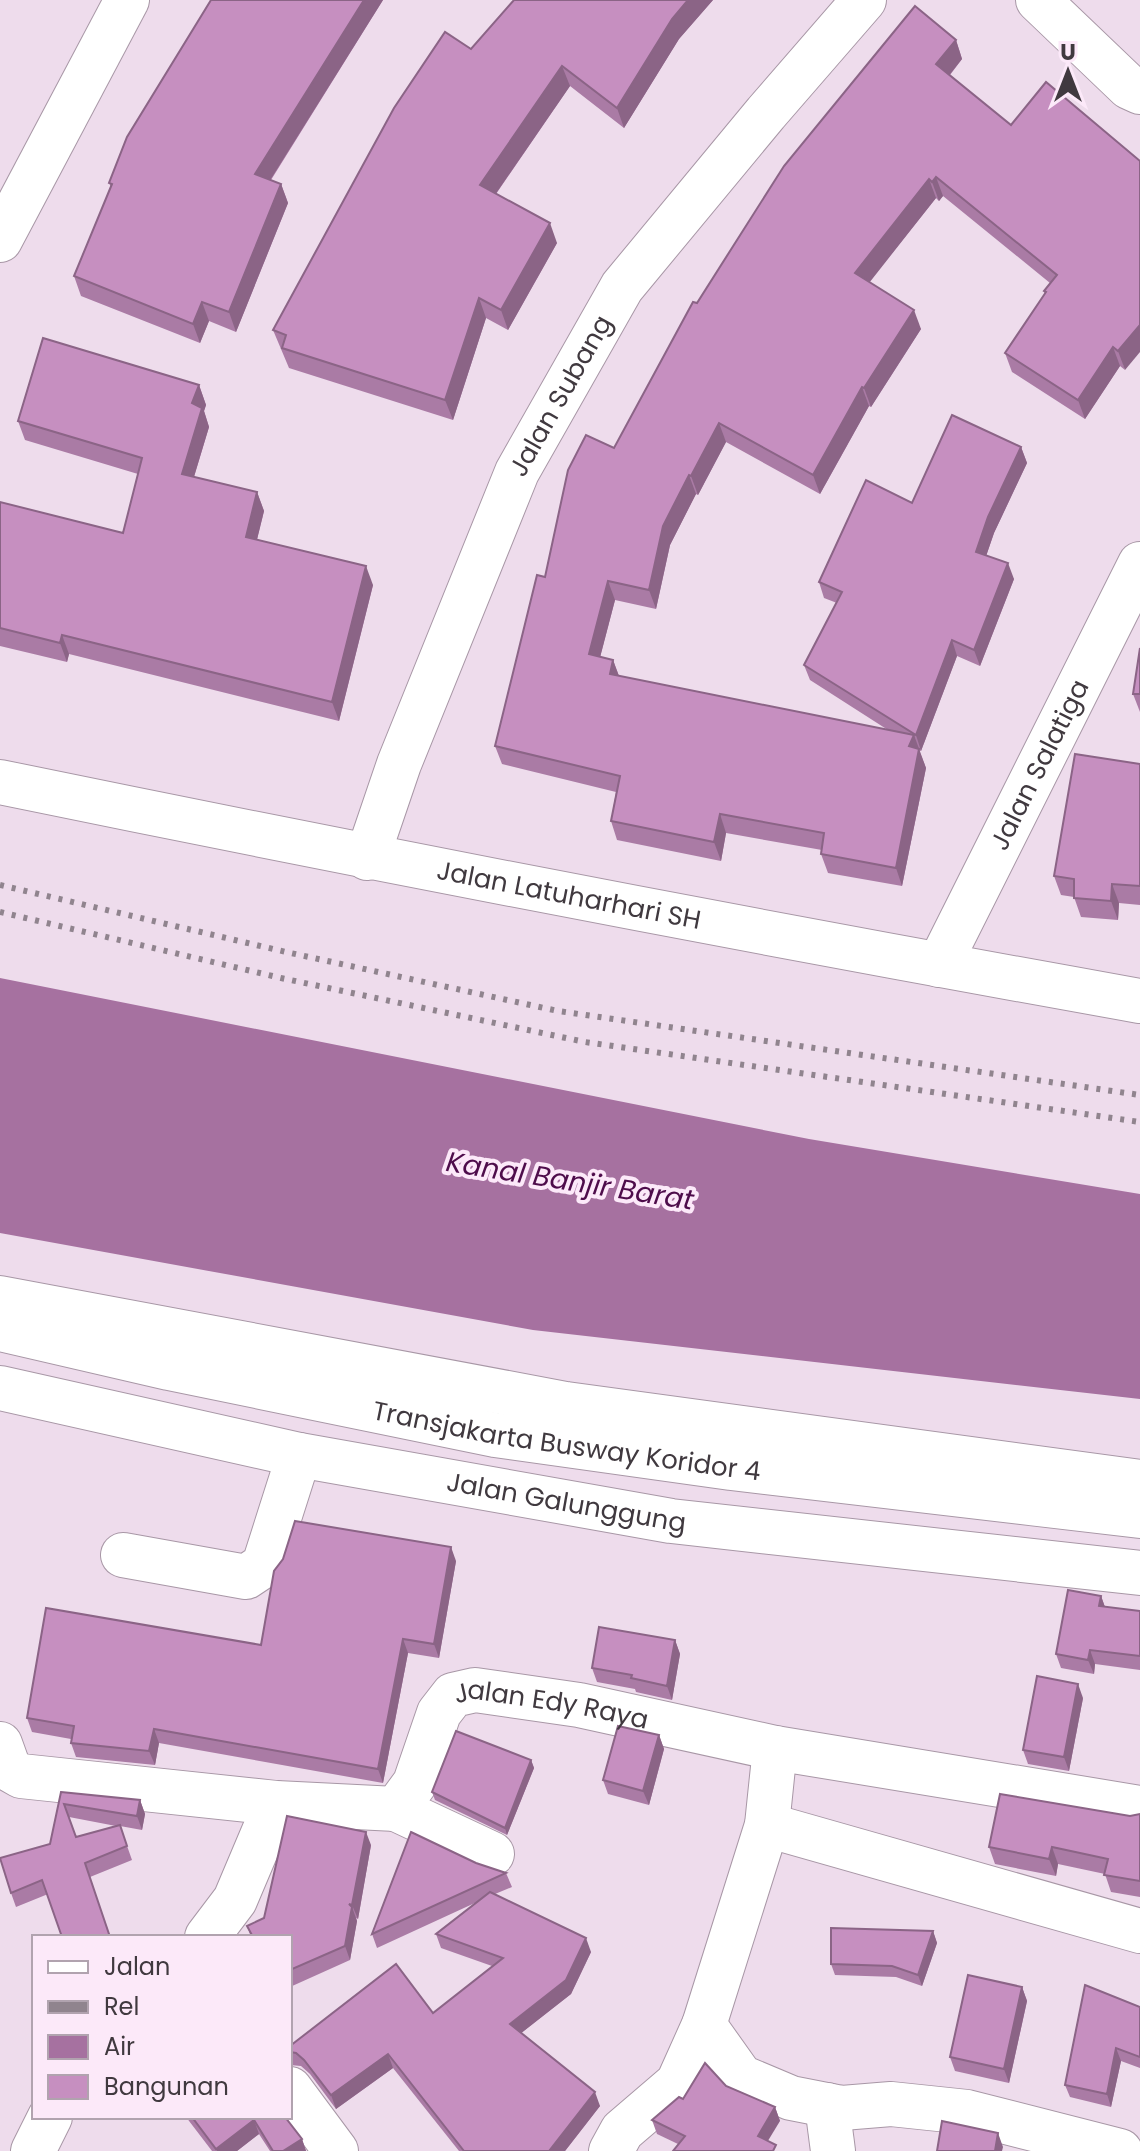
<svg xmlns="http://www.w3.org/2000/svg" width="1140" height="2151" font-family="Poppins,sans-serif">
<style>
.water{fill:#a671a0}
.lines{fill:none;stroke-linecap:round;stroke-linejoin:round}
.minor-casing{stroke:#a897a6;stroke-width:46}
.major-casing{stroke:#a897a6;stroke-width:46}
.minor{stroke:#fff;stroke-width:44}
.major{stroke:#fff;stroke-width:44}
.rail{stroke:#90848e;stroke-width:6;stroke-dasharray:4 8;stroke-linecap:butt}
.wall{fill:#aa7ba5;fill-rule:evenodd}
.shaded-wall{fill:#8b6486}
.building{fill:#c68fc0;stroke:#8b6486;stroke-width:2}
.labels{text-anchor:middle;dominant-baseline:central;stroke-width:8;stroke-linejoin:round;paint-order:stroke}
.street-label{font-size:26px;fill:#40393f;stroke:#fce9f9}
.water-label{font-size:28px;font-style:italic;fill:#4e0c4b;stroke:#fce9f9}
</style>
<rect width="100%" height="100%" fill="#eedcec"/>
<path class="water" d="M0,978L809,1139L1140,1194V1399L533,1330L0,1233Z"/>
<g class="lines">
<g class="minor-casing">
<g id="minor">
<path d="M1038,0L1129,87L1140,92"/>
<path d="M0,240L127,0"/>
<path id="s1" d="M0,782C379,860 759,933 1140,1001"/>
<path id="s2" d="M367,858L399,764L517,472L622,287L766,113L864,0"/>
<path id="s3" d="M939,965L1140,564"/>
<path id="s4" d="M0,1329L169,1368L495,1435L731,1468L1140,1516"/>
<path d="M123,1555L246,1577L264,1565L299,1455"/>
<path id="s5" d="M0,1744L9,1769L21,1776L276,1803L396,1809L415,1783L439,1713L453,1695L475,1690L579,1705L775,1748L1140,1808"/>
<path d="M396,1809L492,1854"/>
<path d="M767,1825L1140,1931"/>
<path d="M207,1937L235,1900L276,1803"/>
<path d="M704,2025L741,2077L791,2098L842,2108L891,2104L967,2112L1120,2151"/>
<path d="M290,2089L336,2151"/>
<path d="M827,2105L833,2151"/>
<path d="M33,2151L50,2117"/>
<path d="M611,2151L622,2131L678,2083L704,2025L767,1825L775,1748"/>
</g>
</g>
<g class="major-casing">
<g id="major">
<path d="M0,1298L566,1404L1140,1482"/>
<path id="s6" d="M0,1388L299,1455L671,1521L1140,1573"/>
</g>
</g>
<use href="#minor" class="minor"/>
<use href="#major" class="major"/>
<g class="rail">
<path d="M0,885L286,952L558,1011L1140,1095"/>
<path d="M0,912L281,978L585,1042L1140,1122"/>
</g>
</g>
<g class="wall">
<path d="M211,0H383L271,180L281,184L288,203L236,332L209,321L200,343L81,296L74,276L111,187L109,183Z"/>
<path d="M514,0H713L679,39L624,128L570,86L496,194L557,243L508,330L486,318L453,420L289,368L273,330L471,49Z"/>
<path d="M956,40L962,59L950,75L1011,125L1046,82L1125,370L1120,366L1085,419L1012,372L1005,353L1045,294L1044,291L1050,283L943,196L939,201L936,198L869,282L921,329L871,407L869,406L820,494L726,442L698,495L696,494L670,545L656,609L615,600L600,657L613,660L619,676L888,730L810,680L804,665L837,603L824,598L819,582L912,503L1021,447L1027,463L994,533L986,556L1014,579L980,666L957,656L921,751L919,750L926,768L902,886L828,873L821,854L822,850L726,833L721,861L617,840L611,821L616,792L502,764L495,746L545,577L614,448L697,303Z"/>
<path d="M199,385L206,405L204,411L209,427L194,477L257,492L264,511L257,539L373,585L339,721L69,654L67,662L0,646V502L123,533L138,474L25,440L18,421Z"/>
<path d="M1140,648V712L1133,694Z"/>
<path d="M1140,764V905L1119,903L1118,920L1081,917L1074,897L1061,895L1054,876Z"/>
<path d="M456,1561L439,1658L408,1653L383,1783L159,1743L155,1765L76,1757L71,1743V1739L32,1732L27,1718L261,1645Z"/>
<path d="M1101,1596L1105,1607L1140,1611V1670L1095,1664L1094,1674L1061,1668L1056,1654Z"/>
<path d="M675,1640L680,1654L672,1700L636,1692L635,1689L597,1682L592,1668Z"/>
<path d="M1083,1698L1069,1771L1028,1764L1023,1750Z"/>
<path d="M659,1735L664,1749L649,1805L608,1794L603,1780Z"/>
<path d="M531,1760L534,1768L507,1835L435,1800L432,1792Z"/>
<path d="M61,1792L140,1800L145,1814L142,1830L120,1826L132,1860L16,1907L11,1893L50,1844ZM69,1817L116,1826L76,1837Z"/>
<path d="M1140,1814V1897L1111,1892L1105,1874L1058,1864L1056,1876L995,1864L989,1847Z"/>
<path d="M371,1845L358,1919L356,1918L357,1921L350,1960L290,1987V1937H251L247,1926L264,1918Z"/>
<path d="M476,1863L506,1873L512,1887L495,1894L591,1952L571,1994L521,2033L600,2106L565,2151H459L393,2068L336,2109L310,2074L301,2066L290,2065V2046L433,2013L492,1966L441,1948L436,1934L477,1902L377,1948L372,1934Z"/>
<path d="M933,1931L937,1943L922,1986L896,1977L835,1975L831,1964Z"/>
<path d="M1022,1987L1027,2001L1009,2083L955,2071L950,2057Z"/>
<path d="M1140,2007V2068L1121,2061L1111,2107L1070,2097L1065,2085Z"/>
<path d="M726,2086L775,2107L780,2121L678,2144L657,2134L652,2120L683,2099Z"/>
<path d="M186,2117H285L302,2139L306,2151H270L259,2134L237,2151H212Z"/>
</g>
<g class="shaded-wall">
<path d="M364,0H383L262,193L255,174Z"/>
<path d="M688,0H713L679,39L624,128L617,108L672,19Z"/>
<path d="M956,40L962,59L943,83L936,64Z"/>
<path d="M562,66L570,86L488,205L480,185Z"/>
<path d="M936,177L943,196L939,201L932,182Z"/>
<path d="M929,179L936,198L862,292L855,273Z"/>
<path d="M281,184L288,203L236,332L229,312Z"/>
<path d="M550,223L557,243L508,330L501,310Z"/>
<path d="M479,298L486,318L453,420L445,400Z"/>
<path d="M202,302L209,321L200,343L193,324Z"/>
<path d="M914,310L921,329L871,407L864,388Z"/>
<path d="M1140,325V352L1125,370L1118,351Z"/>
<path d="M1113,347L1120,366L1085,419L1078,400Z"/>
<path d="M199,385L206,405L204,411L209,427L189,493L182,474L192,403Z"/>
<path d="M862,387L869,406L820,494L813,475Z"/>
<path d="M719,423L726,442L698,495L691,476Z"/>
<path d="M1021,447L1027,463L994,533L982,568L976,552L988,517Z"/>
<path d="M689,475L696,494L670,545L656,609L649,590L663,526Z"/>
<path d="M257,492L264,511L253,556L246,537Z"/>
<path d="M1008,563L1014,579L980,666L974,650Z"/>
<path d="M366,566L373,585L339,721L332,702Z"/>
<path d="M608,581L615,600L596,673L589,654Z"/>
<path d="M62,635L69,654L67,662L60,643Z"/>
<path d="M952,640L957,656L921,751L916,735Z"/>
<path d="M613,660L620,679L610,674Z"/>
<path d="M914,735L926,768L902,886L896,868L909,746Z"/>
<path d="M720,814L726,833L721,861L714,842Z"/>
<path d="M1112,884L1119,903L1118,920L1111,901Z"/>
<path d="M451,1547L456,1561L439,1658L434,1644Z"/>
<path d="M1101,1596L1106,1610L1099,1606Z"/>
<path d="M403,1639L408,1653L383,1783L378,1769Z"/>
<path d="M675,1640L680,1654L672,1700L667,1686Z"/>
<path d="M1090,1650L1095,1664L1094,1674L1088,1660Z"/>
<path d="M1078,1684L1083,1698L1069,1771L1064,1757Z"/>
<path d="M154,1729L159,1743L155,1765L149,1751Z"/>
<path d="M659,1735L664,1749L649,1805L643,1791Z"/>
<path d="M531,1760L534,1768L507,1835L505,1828Z"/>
<path d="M140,1800L145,1814L142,1830L137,1816Z"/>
<path d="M366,1832L371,1845L358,1919L352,1905Z"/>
<path d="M1052,1847L1058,1864L1056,1876L1049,1859Z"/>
<path d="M352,1907L357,1921L350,1960L345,1946Z"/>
<path d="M933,1931L937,1943L922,1986L918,1975Z"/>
<path d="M586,1938L591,1952L571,1994L515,2038L510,2024Z"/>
<path d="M1022,1987L1027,2001L1009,2083L1004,2069Z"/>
<path d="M1116,2048L1121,2061L1111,2107L1107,2094Z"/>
<path d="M388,2054L393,2068L336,2109L331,2095Z"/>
<path d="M595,2092L600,2106L565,2151H549Z"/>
<path d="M775,2107L780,2121L763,2149L758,2136Z"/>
<path d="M254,2120L259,2134L237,2151H217L216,2149Z"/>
<path d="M998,2133L1003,2147L1002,2151H995Z"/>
<path d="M302,2139L306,2151H283Z"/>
</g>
<g class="building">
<path d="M211,0H364L255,174L281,184L229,312L202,302L193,324L74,276L112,184L109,183L127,137Z"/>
<path d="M514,0H688L672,19L617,108L562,66L480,185L550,223L501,310L479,298L445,400L282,348L286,335L273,330L394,108L445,32L471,49Z"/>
<path d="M915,6L956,40L936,64L1011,125L1046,82L1140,161V325L1118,351L1113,347L1078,400L1005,353L1046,292L1044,291L1057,275L936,177L932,182L929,179L855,273L914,310L864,388L862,387L813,475L719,423L691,476L689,475L663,526L649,590L608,581L589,654L613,660L610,674L914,735L909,746L919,749L896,868L821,854L824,833L720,814L714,842L611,821L620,776L495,746L537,575L545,577L568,470L586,435L614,448L693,302L697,303L784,166Z"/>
<path d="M43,338L199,385L192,403L202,408L182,474L257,492L246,537L366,566L332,702L62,635L60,643L0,628V502L123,533L142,458L18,421Z"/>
<path d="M952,415L1021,447L988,517L976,552L1008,563L974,650L952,640L916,735L804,665L842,592L819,582L866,480L912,503Z"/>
<path d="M1140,648V694H1133Z"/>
<path d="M1075,754L1140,764V886L1112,884L1111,901L1074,898V879L1054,876Z"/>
<path d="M295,1521L451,1547L434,1644L403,1639L378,1769L154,1729L149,1751L71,1743L74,1726L27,1718L46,1608L261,1645L274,1571L283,1559Z"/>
<path d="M1068,1590L1101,1596L1099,1606L1140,1611V1656L1090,1650L1088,1660L1056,1654Z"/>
<path d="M599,1627L675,1640L667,1686L631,1678L632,1675L592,1668Z"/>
<path d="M1037,1676L1078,1684L1064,1757L1023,1750Z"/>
<path d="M618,1726L659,1735L643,1791L603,1780Z"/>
<path d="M456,1731L531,1760L505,1828L432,1792Z"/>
<path d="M61,1792L140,1800L137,1816L64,1804L76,1837L120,1825L127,1846L85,1863L110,1937H62L42,1880L11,1893L0,1858L50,1844Z"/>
<path d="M1000,1794L1130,1816L1140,1814V1881L1104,1875L1108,1859L1052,1847L1049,1859L989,1847Z"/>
<path d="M287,1816L366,1832L352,1905L349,1904L352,1907L345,1946L290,1970V1937H253L247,1926L264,1918Z"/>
<path d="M411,1832L476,1863L506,1873L372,1934Z"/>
<path d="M490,1892L586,1938L566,1980L510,2024L595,2092L549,2151H464L388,2054L331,2095L304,2060L296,2053L290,2052V2046L396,1964L433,2013L503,1958L436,1934Z"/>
<path d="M831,1928L933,1931L918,1975L892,1966L831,1964Z"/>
<path d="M968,1975L1022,1987L1004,2069L950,2057Z"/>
<path d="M1085,1985L1140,2007V2057L1116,2048L1107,2094L1065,2085Z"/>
<path d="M705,2063L726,2086L775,2107L758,2136L776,2145L773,2151H673L685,2136L652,2120L679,2097L683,2099Z"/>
<path d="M192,2117H285L302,2139L283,2151H273L254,2120L216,2149Z"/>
<path d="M942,2121L998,2133L995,2151H937Z"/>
</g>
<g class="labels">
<g class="street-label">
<text stroke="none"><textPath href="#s2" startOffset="502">Jalan Subang</textPath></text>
<text stroke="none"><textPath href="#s3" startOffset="224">Jalan Salatiga</textPath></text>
<text stroke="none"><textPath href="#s1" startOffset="580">Jalan Latuharhari SH</textPath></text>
<text stroke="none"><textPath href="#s4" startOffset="578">Transjakarta Busway Koridor 4</textPath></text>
<text stroke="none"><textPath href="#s6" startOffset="578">Jalan Galunggung</textPath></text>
<text stroke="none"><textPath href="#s5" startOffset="646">Jalan Edy Raya</textPath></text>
</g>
<g class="water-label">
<text transform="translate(570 1181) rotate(9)">Kanal Banjir Barat</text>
</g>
</g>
<rect x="32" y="1935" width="260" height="184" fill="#fce9f9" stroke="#b1a3af" stroke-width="2"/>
<rect x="48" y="1961" width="40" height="12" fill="#ffffff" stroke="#b1a3af" stroke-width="2"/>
<text x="104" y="1975" font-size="24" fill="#40393f">Jalan</text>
<rect x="48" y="2001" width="40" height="12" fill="#90848e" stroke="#b1a3af" stroke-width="2"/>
<text x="104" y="2015" font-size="24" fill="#40393f">Rel</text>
<rect x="48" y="2035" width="40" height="24" fill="#a671a0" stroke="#b1a3af" stroke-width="2"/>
<text x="104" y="2055" font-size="24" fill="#40393f">Air</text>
<rect x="48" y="2075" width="40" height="24" fill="#c68fc0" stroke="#b1a3af" stroke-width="2"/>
<text x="104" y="2095" font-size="24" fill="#40393f">Bangunan</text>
<g transform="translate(1068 72)" stroke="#fce9f9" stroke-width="6" paint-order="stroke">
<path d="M0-6L14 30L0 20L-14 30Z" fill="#40393f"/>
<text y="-12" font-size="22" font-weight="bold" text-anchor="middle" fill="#40393f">U</text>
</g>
</svg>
